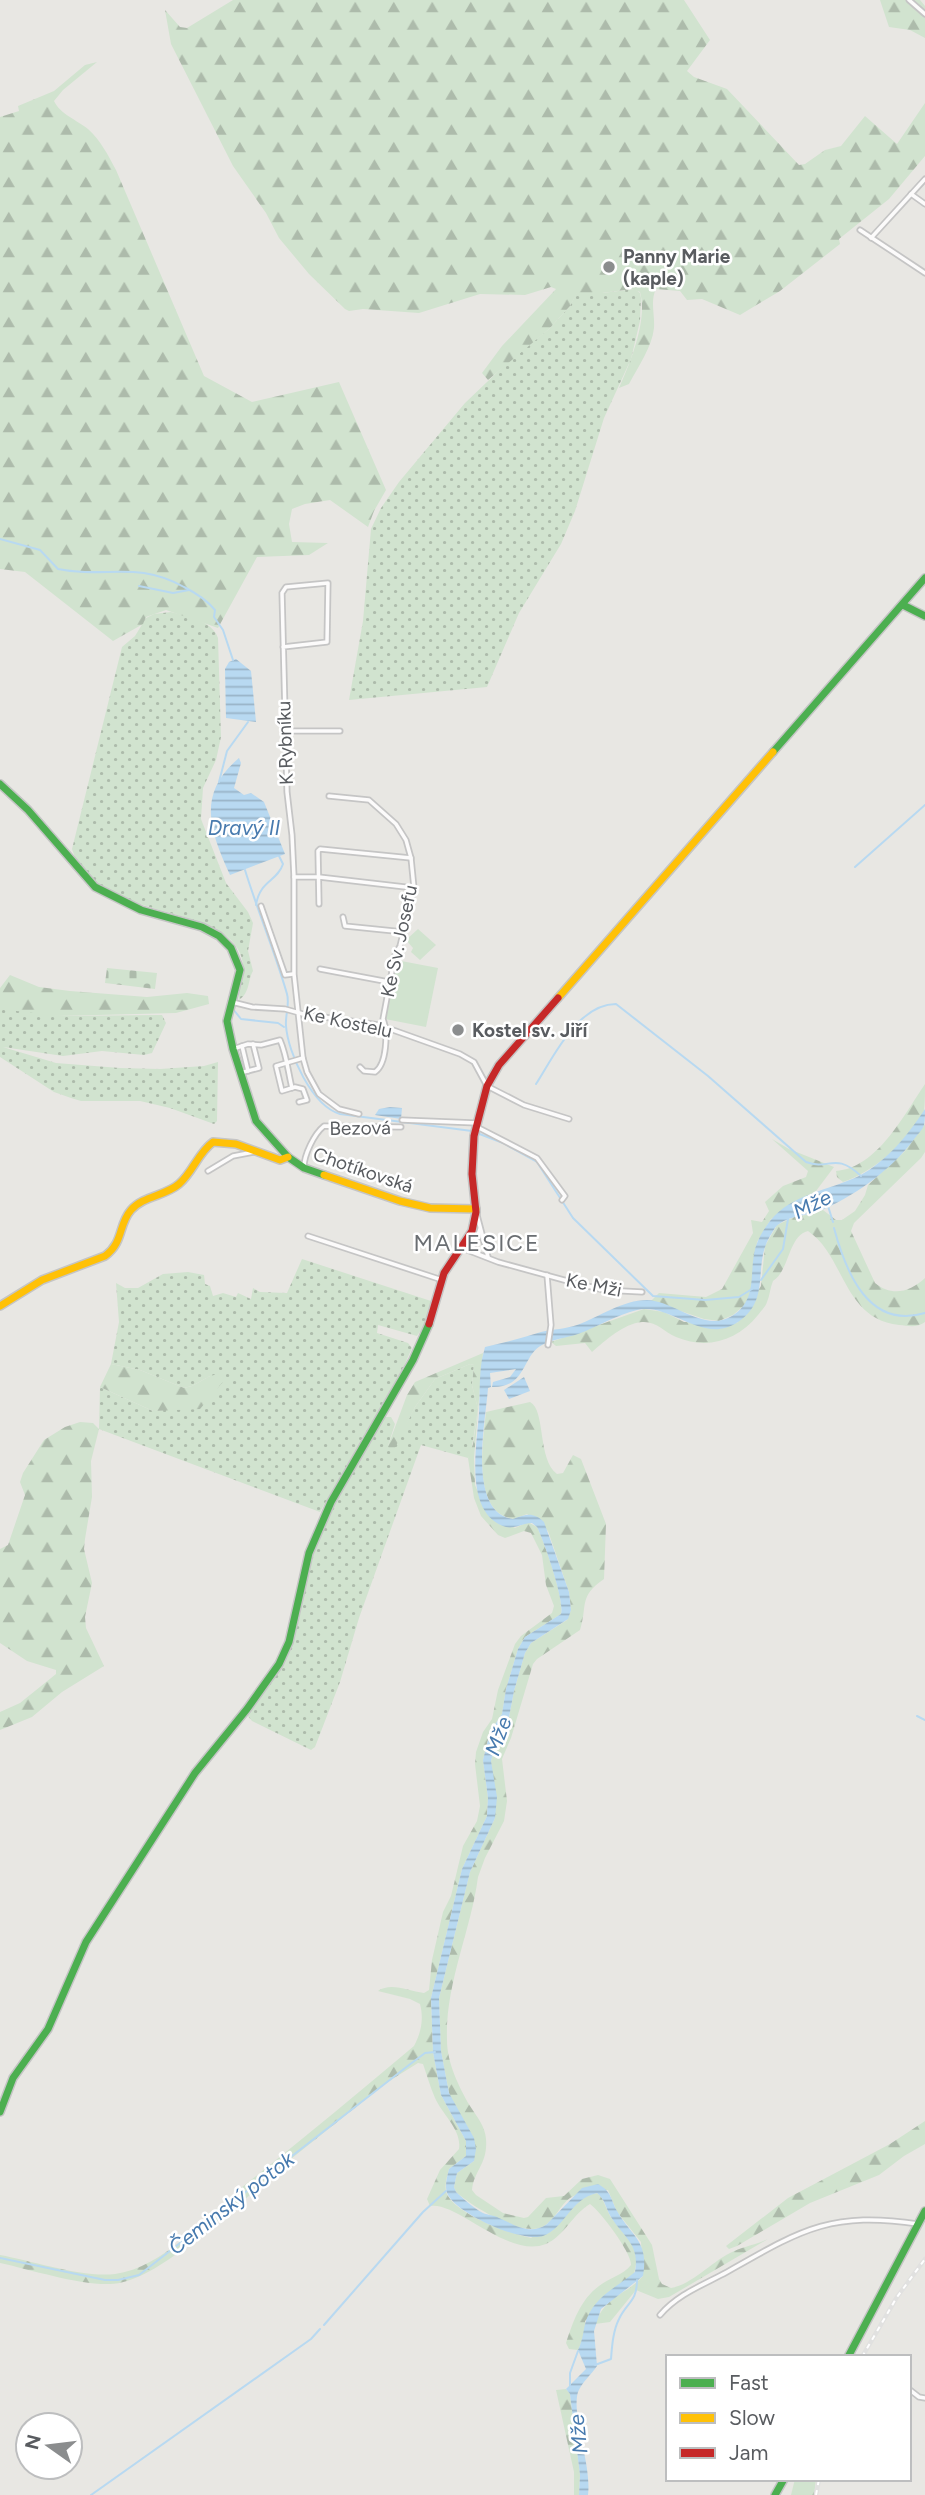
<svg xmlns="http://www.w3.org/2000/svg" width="925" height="2495" font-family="Figtree,sans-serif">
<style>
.grass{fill:url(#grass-dots)}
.forest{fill:url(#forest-firs)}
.cemetery{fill:url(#cemetery-stones)}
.pitch{fill:#d1e3cf}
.water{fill:url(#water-rules)}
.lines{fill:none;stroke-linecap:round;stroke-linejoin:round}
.stream{stroke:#b8d9f1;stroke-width:2}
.street-casing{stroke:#c5c5c5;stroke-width:7}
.fast-casing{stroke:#c5c5c5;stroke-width:10}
.slow-casing{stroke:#c5c5c5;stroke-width:10}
.jam-casing{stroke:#c5c5c5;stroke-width:10}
.street{stroke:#fcfbfb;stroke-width:3.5}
.fast{stroke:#4caf50;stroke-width:7}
.slow{stroke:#ffc107;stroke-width:7}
.jam{stroke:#c62828;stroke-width:7}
.rail-casing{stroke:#e1e1e0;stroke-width:4.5}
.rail{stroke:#fff;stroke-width:2;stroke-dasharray:5;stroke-linecap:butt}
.poi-dot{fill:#8b8d8e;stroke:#fff;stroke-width:2.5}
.labels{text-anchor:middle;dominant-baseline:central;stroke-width:5;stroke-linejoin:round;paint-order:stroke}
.poi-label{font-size:19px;font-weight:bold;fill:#595c60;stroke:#fff;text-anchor:start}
.street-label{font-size:19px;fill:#595c60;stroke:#fff}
.water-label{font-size:21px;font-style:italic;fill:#477aae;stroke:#fff}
.quarter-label{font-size:23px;letter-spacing:2px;fill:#6a6e72;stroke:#fff}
</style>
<defs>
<pattern id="grass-dots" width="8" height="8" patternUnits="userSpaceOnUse" patternTransform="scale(1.75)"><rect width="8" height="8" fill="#d1e3cf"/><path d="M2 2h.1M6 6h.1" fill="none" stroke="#adbbab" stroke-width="1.8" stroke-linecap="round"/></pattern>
<pattern id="forest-firs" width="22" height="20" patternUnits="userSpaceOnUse" patternTransform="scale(1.75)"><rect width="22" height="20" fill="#d1e3cf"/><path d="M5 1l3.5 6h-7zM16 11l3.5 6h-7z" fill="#adbbab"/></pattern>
<pattern id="cemetery-stones" width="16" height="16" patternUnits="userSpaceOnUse" patternTransform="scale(1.75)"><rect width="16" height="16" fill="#d1e3cf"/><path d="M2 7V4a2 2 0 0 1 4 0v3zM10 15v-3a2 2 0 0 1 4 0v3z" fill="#adbbab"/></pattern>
<pattern id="water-rules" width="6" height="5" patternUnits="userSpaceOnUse" patternTransform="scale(1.75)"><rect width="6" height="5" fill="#b8d9f1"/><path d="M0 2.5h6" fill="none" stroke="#99b3c7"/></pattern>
</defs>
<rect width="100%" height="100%" fill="#e8e7e3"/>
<g class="grass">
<path d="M635,289L640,293L641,298L640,321L631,359L604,418L575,511L561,544L519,613L487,687L349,700L363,621L371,529L381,508L399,482L465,403L509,361L549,329L570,306L577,292L602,293Z"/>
<path d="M171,612C186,616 213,621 218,638L221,737L216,760L203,788L201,819L226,883L248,912L253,923L248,951L253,971C248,979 250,993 239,1000C237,984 248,973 240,953C219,902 93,921 72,849L122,647L135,636L146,618L154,614Z"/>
<path d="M7,1008L61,1016L162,1015L166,1023L152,1053L144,1055L102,1051L63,1056L3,1047L56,1063L120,1068L160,1069L204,1066L218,1062L217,1121L214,1124L170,1108L140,1101H81L71,1098L54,1092L0,1057V1009Z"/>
<path d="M302,1259L431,1301L425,1324L417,1336L378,1325L377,1333L408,1343L412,1348L404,1366L320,1512L99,1429L100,1387L153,1411L165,1410L210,1395L222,1382V1378L210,1376L192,1386L184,1388L140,1370L111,1364L119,1322L116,1283L125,1288H138L163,1274L188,1272L204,1275L205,1284L210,1286L213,1296L223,1293L236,1297L238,1293L251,1299L253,1288L260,1292L287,1293Z"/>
<path d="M470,1364L474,1365L472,1385L478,1409L471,1453L468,1458L421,1445L359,1618L340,1682L315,1747L311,1750L252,1721L247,1715L248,1712C267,1687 286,1665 295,1634C304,1605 305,1574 315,1545C331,1500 360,1458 385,1417H391L395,1424L388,1446L395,1445L415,1407L435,1379Z"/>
</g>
<g class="forest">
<path d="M233,0H684L710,40L687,71L694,77L727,89L799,165L805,164L825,150L841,146L865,116L897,144L925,103V156L889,199L839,239L840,244L780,291L740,315L702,299L687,300L680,291L656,289C650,301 655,315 654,328C652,347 638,367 629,384L619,388C630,363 648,320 640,292L632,289L602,293H577L570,306L549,329L488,380L482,373L502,346L556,289L551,287L525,295L480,294L419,313L363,309L349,311L345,309L309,274L279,238L266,213L233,166L171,44L165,10L180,27L187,28Z"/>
<path d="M880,0H920L925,6V38L910,30L889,27Z"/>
<path d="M97,62L63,90L54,101C60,114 77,120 88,129C101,141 108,155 116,170L204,376L252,402L339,382L386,490L374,511L368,527L330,500L305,504L292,509L289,524L292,542L328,543L309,555L257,557L218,628L166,610L146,617L143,624L113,641L25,572L0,569V117L19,111L18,106L54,91L85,65Z"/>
<path d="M10,975L39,987L70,991L147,997L187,993L208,996L209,1004L176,1013L58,1016L0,1009V988Z"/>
<path d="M925,1084C925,1092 925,1103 924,1111C912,1139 872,1173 843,1182L837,1177L836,1171C877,1168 904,1115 925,1084Z"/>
<path d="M925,1124V1152L921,1158L854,1223L851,1231L875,1283C892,1297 910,1292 925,1278V1322C917,1328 909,1326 899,1325C843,1319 845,1256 808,1231C788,1236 790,1270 773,1281C770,1288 770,1295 767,1302C766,1306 761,1311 758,1315C737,1341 707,1350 676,1337C664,1332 657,1321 642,1322C623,1324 606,1340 592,1352L585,1343L556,1346L551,1342L644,1309L664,1312L684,1322L737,1323L761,1286L765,1246L777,1225L796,1216L807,1215L823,1210L836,1220H842L855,1211L865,1195L868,1185L904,1152Z"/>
<path d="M772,1139L789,1149L834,1167L816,1191L771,1219L757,1242L753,1285L747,1303L733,1315L719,1321L704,1319L651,1301L659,1293L706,1297L722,1289L753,1233L751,1220L762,1222L769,1211L765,1202L783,1186L806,1177L808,1171Z"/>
<path d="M483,1353L474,1458L475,1485L485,1508L515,1528L528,1522L537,1527C544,1541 565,1600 561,1614L525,1637L518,1649L506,1689L502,1714L490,1732L483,1760L488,1798L487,1816L462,1869L431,1998L433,2052L441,2095L466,2141V2156L449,2169C447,2177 443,2188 448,2196C460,2216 509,2233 531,2238L585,2196L597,2193L601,2196L610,2216L633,2245L637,2260L634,2274L585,2321L586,2332L578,2350L569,2349L566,2343C573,2322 580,2300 599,2286C609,2278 623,2275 631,2265C632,2253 600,2211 590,2204C573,2214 564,2236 546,2244C508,2259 457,2201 430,2206L427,2199L440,2170L459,2149C462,2130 442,2114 435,2098C430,2087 427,2075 423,2064L418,2063L386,2083L251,2191L249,2196C214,2222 154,2283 110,2284C78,2285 32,2270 0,2263V2255C33,2261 83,2278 115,2274C163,2268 205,2217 241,2188C299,2142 357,2094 414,2046C421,2033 424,2019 420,2004L410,1999L378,1991C391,1982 408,1991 424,1993L429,1990L432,1960L443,1912L451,1896L463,1846L477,1821L480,1806L475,1764L476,1752L483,1732L492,1719L498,1690L515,1644L521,1636L552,1613L554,1606L546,1585L542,1555L531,1533L524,1531L505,1538L498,1535L481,1516L474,1498L468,1458L473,1444L478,1409L472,1385L474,1365L470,1364L435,1379L415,1407L395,1448L390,1451L388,1446L407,1395L415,1382Z"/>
<path d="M111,1364L140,1370L184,1388L192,1386L210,1376L218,1374L222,1378V1383L200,1409L153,1411L100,1387Z"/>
<path d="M530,1402C546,1410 537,1459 557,1474L563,1473L573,1455L581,1459L606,1524L604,1579C578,1597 588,1605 580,1630L537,1659L533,1664L511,1738L502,1759L507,1801L504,1821L485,1858L478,1877C471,1931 445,1984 447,2040C447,2063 459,2087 470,2106C477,2117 485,2126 486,2139C488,2164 474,2170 472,2190L476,2195L503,2213L524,2218L528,2217L546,2198L564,2196L582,2179L598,2175L610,2179L652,2245L659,2279L662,2284L671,2288C693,2284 710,2263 730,2253C741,2247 755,2245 768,2239L669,2297L658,2299L636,2290L610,2322L595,2324C607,2294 625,2296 643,2276L641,2242L617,2212L608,2190C597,2192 579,2192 570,2198C560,2205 555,2220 544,2226C523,2239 472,2206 456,2192L454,2187L457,2173L474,2161L449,2093L441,2051L439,1998L470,1872L495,1818L491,1761L498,1735L509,1717L514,1691L525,1653L531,1643L567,1620L571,1610L569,1592L548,1531L527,1514L514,1519C471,1514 483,1441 486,1412Z"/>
<path d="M80,1422L93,1423L99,1429L91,1461L92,1497L85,1539L84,1549L92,1583L85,1617L86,1628L104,1666L62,1692L32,1717L0,1730V1712L20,1703L56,1674V1670L27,1661L0,1643V1549L8,1545L25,1495L20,1482L23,1473L44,1440L65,1427Z"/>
<path d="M925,2121V2144L904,2156L879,2175L810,2203L737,2246L729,2249L726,2246L788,2198L890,2144Z"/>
<path d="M566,2389L570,2394L580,2475L579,2495H574V2472L556,2390Z"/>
<path d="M795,2479H816L814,2495H791Z"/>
</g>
<path class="cemetery" d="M107,968L157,973L155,989L105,983Z"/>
<g class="pitch">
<path d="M418,929L436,945L420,960L411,952L413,948L406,940Z"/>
<path d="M396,960L438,968L426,1027L385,1019Z"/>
</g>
<g class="water">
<path d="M236,659L251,671L256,722L226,718L225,669L229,662Z"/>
<path d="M239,758L241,763L234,788L244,795L251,793L264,802L285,854L230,875C210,831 196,794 239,758Z"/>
<path d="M390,1107L402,1108L401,1119L375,1115L379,1109Z"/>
<path d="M925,1109C925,1114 925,1121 924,1125C923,1129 918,1134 915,1138C892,1169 859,1193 824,1209C810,1216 793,1214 779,1224C775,1226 773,1232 770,1236C752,1266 772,1299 738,1322C703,1346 671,1302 637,1310C616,1315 597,1327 578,1334C566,1338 553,1339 542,1345C522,1355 527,1388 492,1387L493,1382L510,1377L516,1369L490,1373L491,1387L488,1388C486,1420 466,1512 513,1519C527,1514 533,1512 544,1522L569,1592L571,1610L568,1619L531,1643L525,1653L514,1691L509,1717L498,1735L491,1761L497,1797L495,1818L470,1872L439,1998L441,2051L449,2093L474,2138L476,2149L474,2161L457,2173L454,2187L456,2192C464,2199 473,2208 483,2213C488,2215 494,2215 499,2218C515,2225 531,2236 547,2224L582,2188L598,2184C612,2192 610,2198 617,2211C632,2237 649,2241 643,2276L601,2309L594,2331L597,2366C591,2375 582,2382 578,2392C571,2415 592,2465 588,2495H579L580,2475L570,2394L566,2389L586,2369L578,2350C584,2338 583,2328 587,2318C597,2295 617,2287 635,2272C640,2244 624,2238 611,2217C606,2209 605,2199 597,2193C570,2199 565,2228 543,2236C522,2243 459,2215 448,2195C444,2187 447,2177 449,2169L466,2156V2141L441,2095L433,2052L431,1998L462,1869L487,1816L488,1798L483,1760L490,1732L502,1714L506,1689L518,1649L525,1637L561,1614C565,1601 544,1541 537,1527L532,1523C523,1523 515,1529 506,1527C463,1514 477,1445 479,1413C480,1395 479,1377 482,1359L485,1347C504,1343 522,1338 541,1332C553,1329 566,1329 577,1325C599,1317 623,1300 647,1300C675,1301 704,1333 732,1316C756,1301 750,1278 754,1254C756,1242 763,1230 770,1221C791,1194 830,1190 859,1176C887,1161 908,1135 925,1109Z"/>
<path d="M524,1377L530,1391L509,1399L504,1390Z"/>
</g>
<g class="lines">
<g class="stream">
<path d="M0,539L40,550L58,569C105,579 136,560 184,587C196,593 206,599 215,610L214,617L223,630L233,660"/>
<path d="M139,586L173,593L189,590"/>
<path d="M219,782L227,751L248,722"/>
<path d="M855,867L925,805"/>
<path d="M245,870C258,912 275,952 287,994C290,1004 285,1015 286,1026C288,1053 312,1106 340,1114L472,1131"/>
<path d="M256,905C260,880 277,882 283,864L279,856"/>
<path d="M233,1009L241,1019L278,1023L284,1027"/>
<path d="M536,1084C554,1056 578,1004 616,1004L708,1076L806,1162C830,1171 834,1151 861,1176"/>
<path d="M477,1133L503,1143L537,1162L573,1218L653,1296L705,1300L739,1297L752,1289"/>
<path d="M828,1206L833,1222"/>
<path d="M834,1228C846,1273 869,1330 925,1313"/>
<path d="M761,1280L783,1249L788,1219"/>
<path d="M917,1716L925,1720"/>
<path d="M0,2258L105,2280H118L139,2275L409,2065L425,2053L435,2052"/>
<path d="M324,2325L423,2212L446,2191"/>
<path d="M595,2365L611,2359C612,2346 613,2331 619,2319C627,2302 637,2302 637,2280"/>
<path d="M570,2385V2373L578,2351"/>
<path d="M91,2495L311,2339L320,2329"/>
</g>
<g class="street-casing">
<g id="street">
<path d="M909,0L925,14"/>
<path d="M911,194L925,204"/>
<path d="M860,230L925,273"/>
<path d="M871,238L925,179"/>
<path d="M283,647L327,642L328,583L286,587L282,593L287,792L292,835L294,877V974L303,1058L307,1072L319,1094L339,1109L359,1114"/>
<path d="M285,731H340"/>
<path d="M329,796L369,800L396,824L406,840L411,858L414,888L400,946L395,955L383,1019C388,1032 387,1064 375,1072L364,1071L360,1067"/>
<path d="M294,877H319L414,888"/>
<path d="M319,904L318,851L320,849L411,858"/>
<path d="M261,906L285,975L293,974"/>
<path d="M343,917L345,926L404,932"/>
<path d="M320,969L389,982"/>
<path d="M232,1002L252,1007L285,1009L303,1014L379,1025L460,1054L474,1062L487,1086L524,1105L569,1119"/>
<path d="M242,1046L248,1071"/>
<path d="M233,1049L248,1044L261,1045L280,1040C287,1056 288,1072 292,1088"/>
<path d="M240,1073L259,1068L253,1044"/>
<path d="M299,1102L307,1100L303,1089L295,1087L282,1091L276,1066L303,1058"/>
<path d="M402,1120L477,1123L479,1128L537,1158L565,1196L562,1200"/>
<path d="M304,1167C304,1155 314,1134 324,1126L401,1127"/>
<path d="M208,1171L233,1156L254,1152"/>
<path d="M477,1215L488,1257"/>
<path d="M308,1236L442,1280"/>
<path d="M462,1248L498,1262L575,1283L604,1290L642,1292"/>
<path d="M469,1249L474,1245L480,1229"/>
<path d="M547,1275L551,1325L548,1345"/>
<path d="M660,2315C678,2294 703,2285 727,2272C801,2230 830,2211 918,2224"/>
<path d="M910,2390L919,2397L925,2398"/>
</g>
</g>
<g class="fast-casing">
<g id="fast">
<path d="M903,605L925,616"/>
<path d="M773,752L925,578"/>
<path d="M0,784L28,810L95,887L141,910L202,927L219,936L231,948L240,970L227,1021L233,1049L256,1121L288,1157L304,1168L324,1175"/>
<path d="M0,2112L13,2078L48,2029L86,1942L195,1773L247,1709L279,1664L289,1642L309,1553L331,1502L413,1360L429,1324"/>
<path d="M848,2357L925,2211"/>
<path d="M775,2495L784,2479"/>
</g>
</g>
<g class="slow-casing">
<g id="slow">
<path d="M558,998L773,752"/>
<path d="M324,1175L400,1201L430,1208L476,1209"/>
<path d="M0,1306L42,1280L105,1256C124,1242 118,1225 131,1210C143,1196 165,1196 179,1184C193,1172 198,1153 213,1142L236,1144L280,1160L288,1157"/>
</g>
</g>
<g class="jam-casing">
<path id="jam" d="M429,1324L444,1273L472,1231L476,1212L472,1174L474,1136L487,1086L499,1065L558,998"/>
</g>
<use href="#street" class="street"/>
<use href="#fast" class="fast"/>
<use href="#slow" class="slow"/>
<use href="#jam" class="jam"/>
<g class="rail-casing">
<g id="rail">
<path d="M862,2357L897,2297L925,2259"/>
<path d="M816,2495L819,2479"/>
</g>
</g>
<use href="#rail" class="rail"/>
</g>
<g class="poi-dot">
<circle cx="609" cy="267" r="7"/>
<circle cx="458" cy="1030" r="7"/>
</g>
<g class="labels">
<g class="poi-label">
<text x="623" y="256">Panny Marie<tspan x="623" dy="22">(kaple)</tspan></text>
<text x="472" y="1030">Kostel sv. Jiří</text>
</g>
<g class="street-label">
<text transform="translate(285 743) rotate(-92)">K Rybníku</text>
<text transform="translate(399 941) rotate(-78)">Ke Sv. Josefu</text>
<text transform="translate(348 1022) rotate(12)">Ke Kostelu</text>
<text transform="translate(360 1128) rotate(-1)">Bezová</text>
<text transform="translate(363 1170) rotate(19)">Chotíkovská</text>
<text transform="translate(594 1285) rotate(11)">Ke Mži</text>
</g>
<g class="water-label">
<text x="244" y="827">Dravý II</text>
<text transform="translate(812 1204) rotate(-26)">Mže</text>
<text transform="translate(498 1736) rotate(-70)">Mže</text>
<text transform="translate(231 2203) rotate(-38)">Čeminský potok</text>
<text transform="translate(578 2434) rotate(-96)">Mže</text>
</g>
<g class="quarter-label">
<text x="477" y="1243">MALESICE</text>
</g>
</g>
<rect x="666" y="2355" width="245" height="126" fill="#ffffff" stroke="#bdbebf" stroke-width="2"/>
<rect x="680" y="2378" width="35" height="10" fill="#4caf50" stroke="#bdbebf" stroke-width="2"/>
<text x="729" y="2390" font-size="21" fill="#595c60">Fast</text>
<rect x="680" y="2413" width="35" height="10" fill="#ffc107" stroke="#bdbebf" stroke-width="2"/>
<text x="729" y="2425" font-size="21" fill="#595c60">Slow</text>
<rect x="680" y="2448" width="35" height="10" fill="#c62828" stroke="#bdbebf" stroke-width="2"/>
<text x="729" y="2460" font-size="21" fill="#595c60">Jam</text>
<g transform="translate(49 2446) rotate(284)"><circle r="33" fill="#ffffff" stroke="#bdbebf" stroke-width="2"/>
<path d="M0-5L12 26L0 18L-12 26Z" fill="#8b8d8e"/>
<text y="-10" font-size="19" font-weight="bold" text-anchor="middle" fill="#595c60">N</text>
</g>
</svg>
